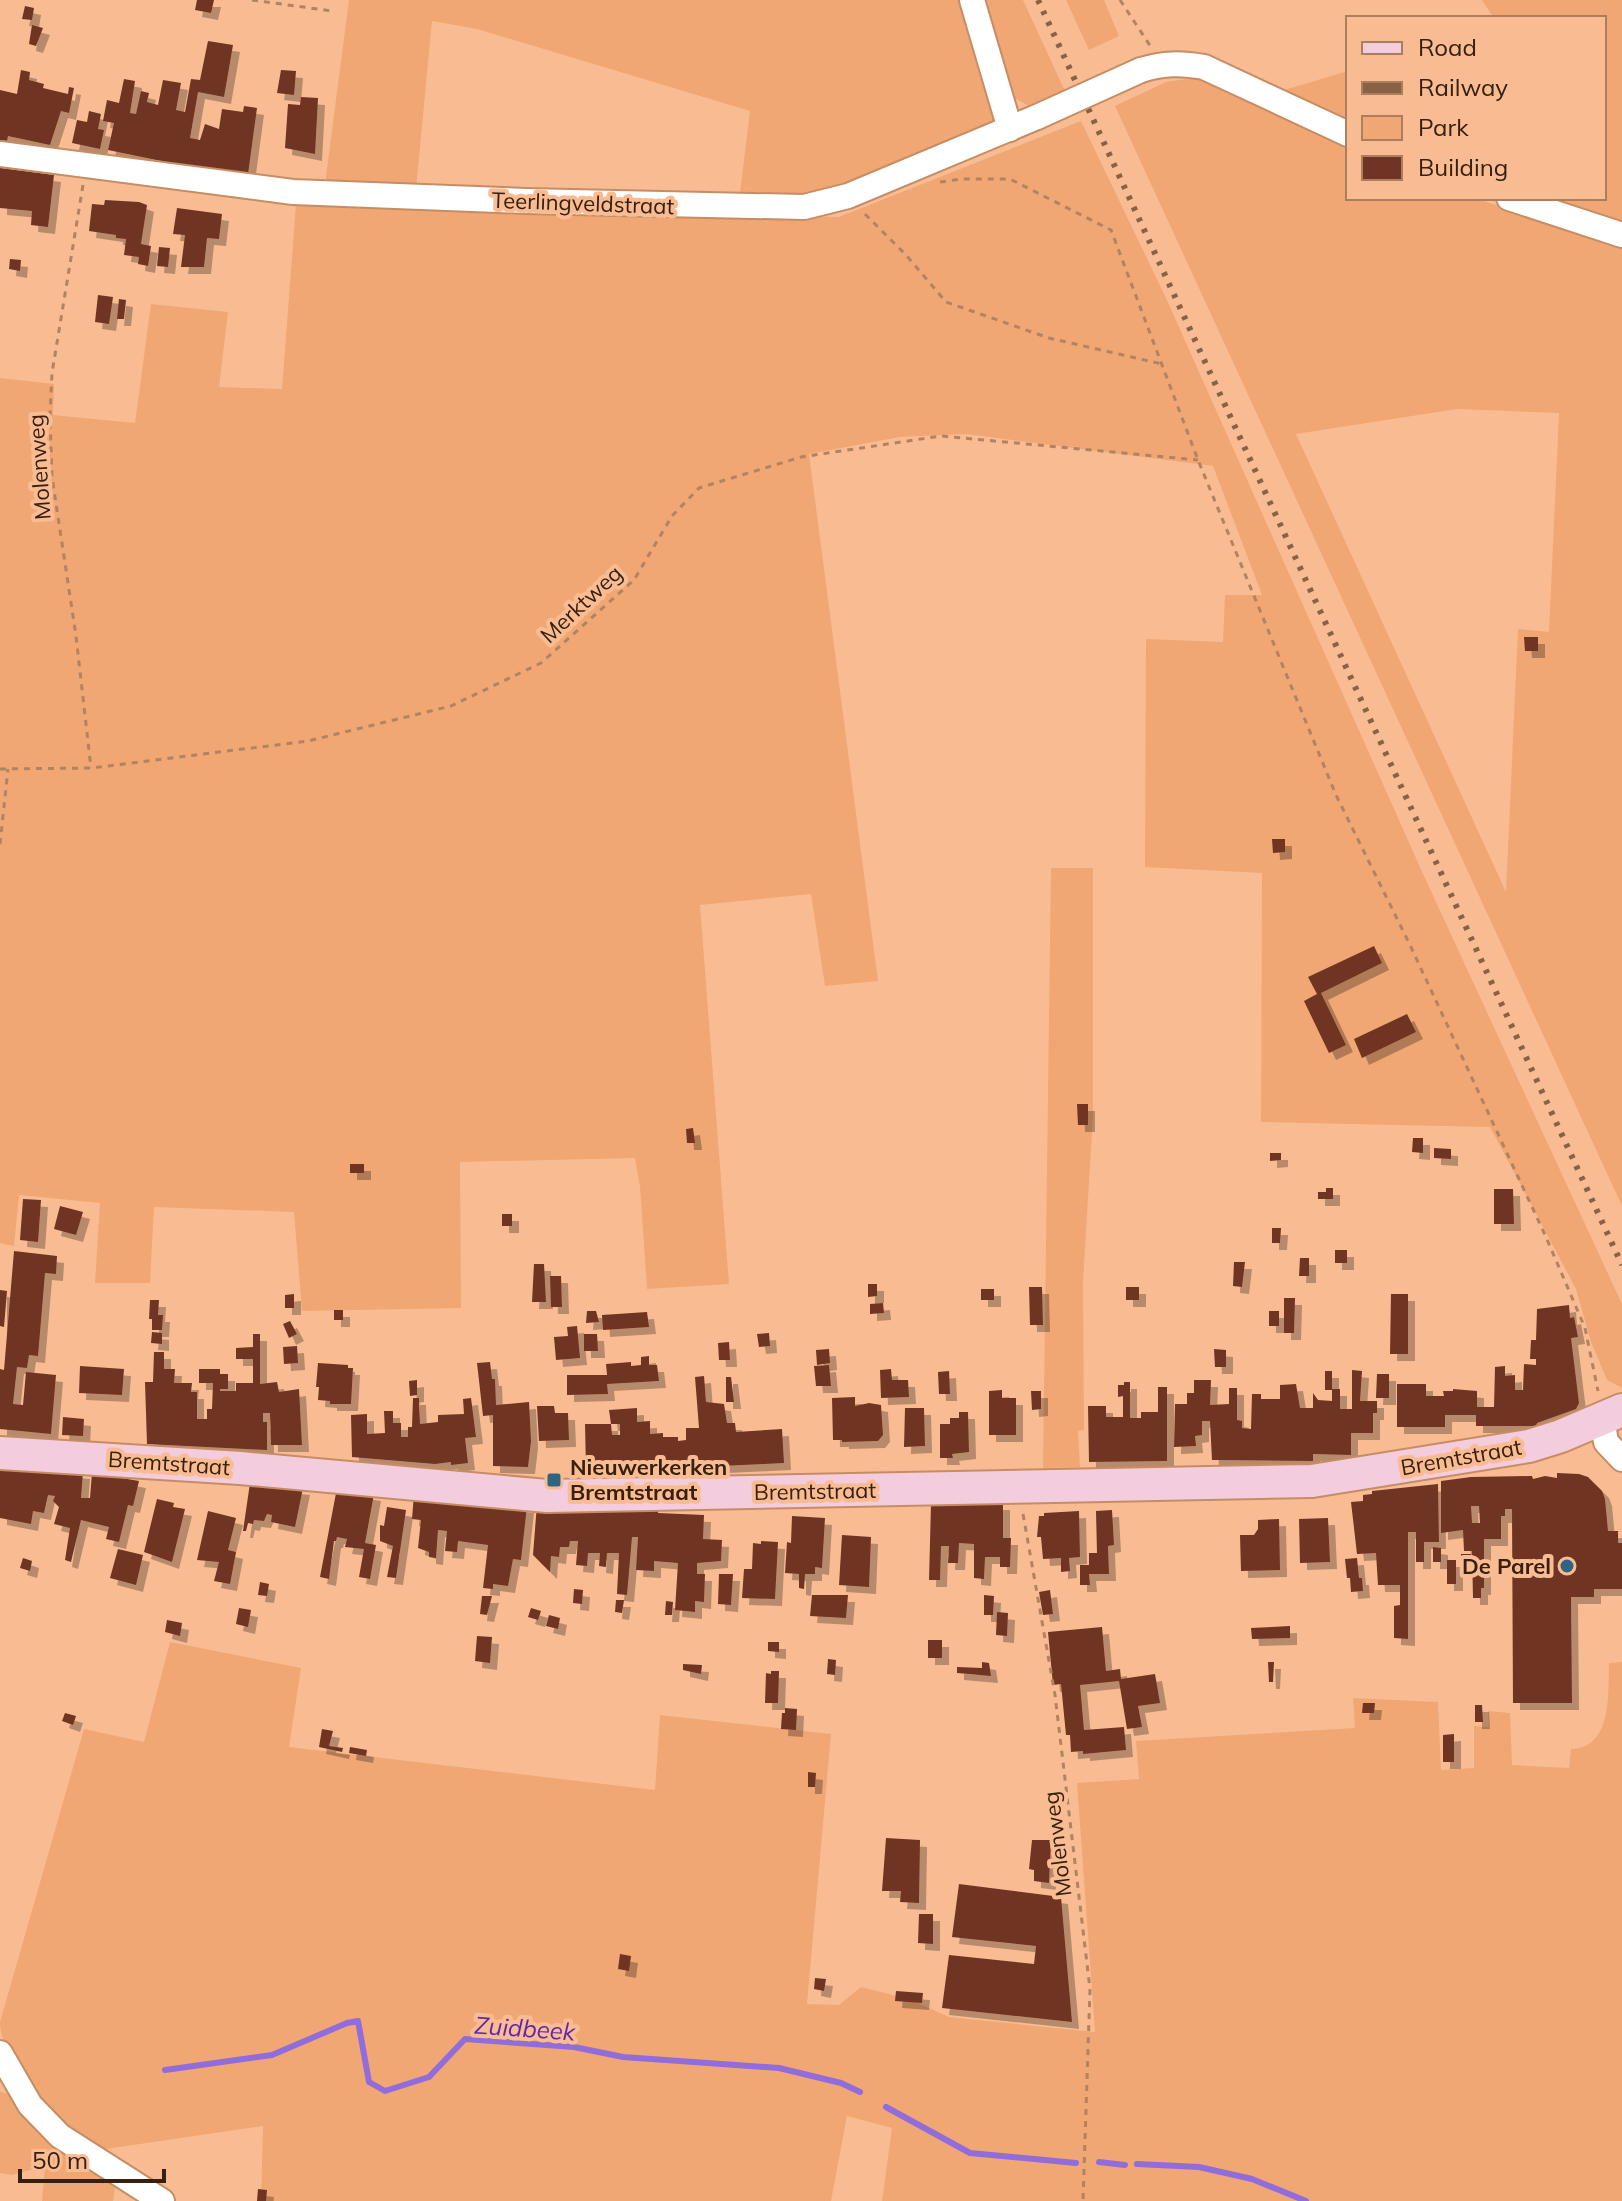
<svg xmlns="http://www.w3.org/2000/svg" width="1622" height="2201" font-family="Mulish,sans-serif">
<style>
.green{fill:#f0a773;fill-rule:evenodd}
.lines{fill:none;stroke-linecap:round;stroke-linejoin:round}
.stream{stroke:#906ddb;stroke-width:6}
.building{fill:#703424;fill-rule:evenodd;filter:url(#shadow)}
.street-casing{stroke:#c68d64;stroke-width:28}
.secondary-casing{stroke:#c68d64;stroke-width:36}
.path{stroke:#b28362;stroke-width:3;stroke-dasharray:6 6;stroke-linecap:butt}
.street{stroke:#fff;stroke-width:24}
.secondary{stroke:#f3cddd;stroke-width:32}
.rail{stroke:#896246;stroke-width:6;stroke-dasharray:4 8;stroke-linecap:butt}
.street-bridge-casing{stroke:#c68d64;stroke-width:28;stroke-linecap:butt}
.street-bridge{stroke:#fff;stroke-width:24}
.poi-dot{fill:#316481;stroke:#f9bc92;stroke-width:3}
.labels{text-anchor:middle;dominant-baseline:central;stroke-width:8;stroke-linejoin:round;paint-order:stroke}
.street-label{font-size:22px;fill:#37200f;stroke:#f9bc92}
.poi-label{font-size:22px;font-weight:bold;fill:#37200f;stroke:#f9bc92;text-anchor:start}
.water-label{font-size:24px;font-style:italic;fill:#5e28ab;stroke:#f9bc92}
</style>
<defs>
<filter id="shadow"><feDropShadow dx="7" dy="7" stdDeviation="0" flood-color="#0004"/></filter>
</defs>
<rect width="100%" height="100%" fill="#f9bc92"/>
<g class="green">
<path d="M349,0H964L997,127L829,198L739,201L750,111L477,29L432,21L416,189L325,184Z"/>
<path d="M978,0H1023L1065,91L1031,107L1007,94Z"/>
<path d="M1066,0H1104L1119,36L1089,50Z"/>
<path d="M1482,0H1622V228L1532,198H1604V18H1494Z"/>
<path d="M1348,71V198H1474L1622,245V1206L1115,106L1166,82L1193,78L1207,79L1251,100ZM1457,409L1559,413L1549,632L1518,629L1506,892L1296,434Z"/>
<path d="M1081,121L1166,298L1424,876L1622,1304V1388L1607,1380L1591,1342L1576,1289L1490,1127L1261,1122L1262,873L1145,867L1146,639L1223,642L1225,595H1262L1213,466L966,434L900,437L809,454L878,981L825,986L811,894L700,905L729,1284L647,1289L640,1187L635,1158L460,1162L461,1308L302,1311L294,1212L154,1207L150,1283H95L100,1203L19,1195L14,1246L0,1243V378L54,384L53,415L135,423L151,304L228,312L219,387L282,389L296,204L839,217Z"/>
<path d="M1051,868H1093V1116L1083,1281L1084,1430L1078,1431L1080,1467L1043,1468Z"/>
<path d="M170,1642L301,1668L289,1747L655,1790L660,1715L831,1734L807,2004L839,2005L861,1987L909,1999L949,2017L1095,2032L1077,1783L1139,1779L1136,1741L1355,1728L1353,1698L1438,1702L1441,1770L1474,1768V1726L1489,1727L1488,1711L1510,1713L1512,1765L1569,1768L1571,1749C1613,1748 1608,1692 1609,1663L1622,1662V2201H882L892,2128L847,2116L831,2201H261L263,2126L99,2150C92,2147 83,2143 77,2139C49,2116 0,2058 0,2022L84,1729L144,1742Z"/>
<path d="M0,2091L16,2097L116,2181L113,2201H42L45,2166L12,2175L0,2173Z"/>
</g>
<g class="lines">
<g class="stream">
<path d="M165,2070L272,2055L347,2023L358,2021L369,2082L385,2091L429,2077L465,2039L574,2047L623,2057L779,2068L841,2083L860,2092"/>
<path d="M886,2107L970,2153L1076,2163"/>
<path d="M1099,2162L1125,2165"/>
<path d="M1137,2164L1199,2167L1252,2179L1306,2201"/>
</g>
</g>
<g class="building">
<path d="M197,0H214L211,13L195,10Z"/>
<path d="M25,6L34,8L32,20L22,19Z"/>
<path d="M32,25L43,28L36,46L29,44Z"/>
<path d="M208,41L233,45L224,97L198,92L190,138L200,140L205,124L219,129L222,109L243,112L244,106L257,108L248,174L186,166L108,150L114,123L103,121L107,100L119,103L124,79L135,81L130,113L136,114L141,91L149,93L147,102L158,105L163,80L181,83L176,110L185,112L191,79L200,80Z"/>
<path d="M21,70L30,72L29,80L44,84L43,88L68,94L69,87L74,88L69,113L61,111L50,145L8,136L7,141L0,140V90L17,94Z"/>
<path d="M281,70L296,71L294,95L277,93Z"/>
<path d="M301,97L318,98L315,154L285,148L288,104L300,105Z"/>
<path d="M89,111L101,114L98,129L104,130L100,149L72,143L77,120L87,122Z"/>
<path d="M0,168L54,175L48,227L31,225L32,211L0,208Z"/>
<path d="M105,200L139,202L147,205L141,244L151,246L148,266L138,264L139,257L124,255L126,239L116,238V235L89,231L92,204L104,205Z"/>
<path d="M177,208L222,214L219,239L207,238L204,267H181L185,235L173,234Z"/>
<path d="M159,247L170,248L168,267L157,266Z"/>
<path d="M10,259L21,260L20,271L9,269Z"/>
<path d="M98,295L113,297L109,324L95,322Z"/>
<path d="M119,299L126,300L124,319H117Z"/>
<path d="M1524,637H1538V651H1525Z"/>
<path d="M1272,839H1285V852L1273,853Z"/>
<path d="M1374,946L1382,963L1321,993L1346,1045L1329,1053L1304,1001L1317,994L1308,977Z"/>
<path d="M1407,1014L1416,1032L1362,1058L1354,1039Z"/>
<path d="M1077,1104H1088V1125H1078Z"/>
<path d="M693,1128L695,1143H687L686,1129Z"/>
<path d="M1413,1138H1423V1153L1412,1152Z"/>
<path d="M1434,1148L1451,1149V1159L1434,1158Z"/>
<path d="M1270,1153H1281V1160L1270,1161Z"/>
<rect x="350" y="1164" width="14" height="9"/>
<path d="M1326,1188H1333V1199H1318V1192H1326Z"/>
<path d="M1494,1189H1513L1514,1224H1494Z"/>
<path d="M23,1199L41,1200L38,1242L20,1240Z"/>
<path d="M60,1206L83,1212L76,1235L54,1229Z"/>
<rect x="502" y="1214" width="10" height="12"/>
<path d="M1272,1228H1281L1280,1243H1272Z"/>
<rect x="1335" y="1250" width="12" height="13"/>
<path d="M14,1251L57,1256L56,1274L45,1273L38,1356L29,1355L27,1368L17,1367L13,1404L23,1405L26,1372L56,1375L51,1434L0,1429V1369L4,1370Z"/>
<path d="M1300,1258H1309V1276H1299Z"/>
<path d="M1234,1262H1245L1242,1287L1233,1286Z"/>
<path d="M534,1264H544L546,1302H532Z"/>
<path d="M550,1276H561L562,1307H551Z"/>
<path d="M868,1284H877V1296L868,1297Z"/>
<path d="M1029,1287H1042L1043,1325H1030Z"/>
<rect x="1126" y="1287" width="13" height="13"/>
<rect x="981" y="1289" width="13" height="11"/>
<path d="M0,1290L7,1291L4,1327L0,1326Z"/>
<path d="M294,1294V1308H285V1295Z"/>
<path d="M1391,1294H1408V1354H1390Z"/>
<path d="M1284,1298H1295L1294,1333H1284Z"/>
<path d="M150,1300H159L158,1315H163L162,1330H152V1319H149Z"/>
<path d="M883,1303L884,1313L870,1314V1304Z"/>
<path d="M1569,1305L1570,1318L1574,1317L1578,1337L1571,1338L1579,1403L1576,1409L1537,1423L1536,1426H1476V1415H1445V1427H1397V1384H1426V1396H1444L1443,1391H1453V1389L1477,1391V1407H1494L1495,1367L1505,1366V1376L1515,1375V1390H1523L1524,1364L1536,1365V1359H1530L1531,1340H1536L1537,1309Z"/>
<rect x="334" y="1310" width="9" height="10"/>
<path d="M587,1311H596L599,1322L586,1323Z"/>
<rect x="1269" y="1311" width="10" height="15"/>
<path d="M647,1312L649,1327L603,1330L602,1315Z"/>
<path d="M290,1321L297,1334L289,1338L283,1324Z"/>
<path d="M577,1326L580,1358L556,1360L554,1337L568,1336L567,1327Z"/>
<path d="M152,1332L162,1333V1344L151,1343Z"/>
<path d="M769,1333L770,1346L759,1347L757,1334Z"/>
<path d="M253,1334H260V1384L277,1382L279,1392L299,1389L302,1445H271L270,1413H263V1422H267V1450L147,1444L145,1382H153L154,1352H164V1369H175L174,1383H192L191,1392H197V1419H207V1409H212L213,1383H199V1369H220V1374H228V1389H220V1391H236V1383H253V1359H236V1348L253,1347Z"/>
<path d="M584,1334H597L598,1351H584Z"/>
<path d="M729,1342L730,1360H719L718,1343Z"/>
<path d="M297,1346L298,1363L284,1364L283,1347Z"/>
<path d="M829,1349L830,1363L817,1365L816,1350Z"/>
<path d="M1214,1349L1226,1350V1367H1215Z"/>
<path d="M649,1356V1365H657L659,1381L607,1384L608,1394L567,1395V1375H607L606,1364L631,1362V1366L641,1365V1357Z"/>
<path d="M490,1362L492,1379H495L496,1405L529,1402L531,1441L528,1467L493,1466V1415L483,1416L477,1363Z"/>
<path d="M318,1363L348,1365V1368H353L351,1404H330V1401L318,1400L319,1387H316Z"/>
<path d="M829,1365L831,1386H816L814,1366Z"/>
<path d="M80,1366L124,1369L122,1395L79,1393Z"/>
<path d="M891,1369L892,1380H908L909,1397L881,1398L880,1370Z"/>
<path d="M1352,1370L1362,1371L1360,1401H1377V1413H1373V1433H1351V1455L1313,1454V1461L1212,1460L1210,1421H1202V1435L1195,1436L1196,1446L1174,1447L1175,1404H1187V1393H1194V1380H1211L1210,1405L1229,1404V1388H1237V1420L1242,1421V1428L1251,1429L1252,1394H1261V1399H1280V1385L1296,1384L1300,1408H1313V1393L1318,1400L1332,1401V1389H1340V1409H1352Z"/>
<path d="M949,1371L950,1394H939L938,1372Z"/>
<rect x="1325" y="1371" width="7" height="19"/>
<path d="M1377,1374H1389V1398H1376Z"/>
<path d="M704,1376L706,1402L724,1404L727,1423H735L736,1432L782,1429L784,1463L720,1466L663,1465L586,1469L585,1424H611L609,1410L637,1408V1422L650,1421V1434L663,1433V1437H678V1441L686,1440V1428H699L695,1377ZM611,1424H620V1435H612Z"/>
<path d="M726,1377H731L734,1402H726Z"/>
<path d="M417,1380V1395L410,1396L409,1381Z"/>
<path d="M1124,1382H1130V1418H1141V1412H1158V1387H1167V1461L1089,1462L1088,1406H1106V1417H1123V1396L1118,1397V1385H1124Z"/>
<path d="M1002,1390V1398H1016V1435H989V1391Z"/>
<path d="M1031,1391H1041V1409L1032,1410Z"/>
<path d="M855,1397V1406L869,1403L881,1405L883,1435L878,1441L842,1442V1440H833L832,1398Z"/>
<path d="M413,1398H419L420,1424L438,1422V1415L464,1414L463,1399L471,1398L476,1437L465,1438L468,1463L451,1465V1462L435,1464L352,1457L351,1415L367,1414V1434L385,1433L384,1411H393V1423H401V1437H408V1427H412Z"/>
<path d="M537,1406H554L555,1413H568L569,1440L539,1441Z"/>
<path d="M905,1408H924L925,1446L904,1447Z"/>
<path d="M959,1412H968L969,1452L952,1454L953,1458H940V1424H950V1418H959Z"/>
<path d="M63,1417L84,1419L83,1436L62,1435Z"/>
<path d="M0,1464L83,1472L81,1498H90L92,1473L139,1481L133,1506L128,1505L119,1542L106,1539L109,1527L81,1520L71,1562L65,1560L70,1528L54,1524L59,1507L53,1501L55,1496L48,1495L44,1513L33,1511L31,1524L0,1518Z"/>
<path d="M1557,1473L1579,1474L1588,1477L1602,1491L1605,1499L1608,1531H1618V1543H1622V1589H1594V1597H1571L1572,1703H1513L1512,1509H1505V1516H1501V1539H1484V1588H1481V1598H1473L1472,1551H1464L1463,1530L1441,1533V1481L1471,1477L1532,1476L1533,1479L1545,1476L1557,1478ZM1471,1506H1479L1480,1523H1472Z"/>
<path d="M250,1483L303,1488L295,1527L271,1522L272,1515L267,1514L264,1521L254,1520L253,1524L248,1523L246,1531H243Z"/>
<path d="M1438,1484L1439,1542H1424V1562H1416V1532H1408V1639L1394,1638V1606L1400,1605V1585H1378L1376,1553L1357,1554L1351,1502L1363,1501V1495L1372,1494V1491Z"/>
<path d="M337,1488L374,1494L365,1543L376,1545L370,1579L359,1577L364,1549L345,1547L347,1539L337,1537L336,1541H334L329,1579L320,1577Z"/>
<path d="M414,1494L527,1506L521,1560L513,1559L508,1586L493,1584V1589L483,1588L488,1545L458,1541L457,1552L445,1551L447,1531L438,1530L436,1558L429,1557V1552L418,1548L421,1520L412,1519Z"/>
<path d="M157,1499L174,1503L173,1507L185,1509L172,1562L144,1552Z"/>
<path d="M1003,1503V1538H1011L1010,1567H1000V1557H985L984,1579L974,1578V1544L959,1543L958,1563H948L949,1546H941L940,1580H929L931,1504Z"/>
<path d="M537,1504L658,1509V1513L704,1515L703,1539L722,1540L721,1561L697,1563V1574H705L704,1602L695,1601V1612L675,1610L678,1563L654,1561V1571L636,1570L638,1537H632L627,1595L617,1594L619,1553H607L606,1567L599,1566L600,1553H588L587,1566L576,1565L578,1541H570L569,1547H560L559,1557L551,1556L550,1572L533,1555Z"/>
<path d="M387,1507L406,1510L396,1578L387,1577L393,1546L380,1541V1525L384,1526Z"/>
<path d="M1112,1510L1114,1545L1108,1546L1109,1574H1089L1090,1585H1080V1565H1089V1553H1097L1096,1511Z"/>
<path d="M208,1511L236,1518L228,1550L236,1552L230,1584L214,1581L219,1562L197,1560Z"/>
<path d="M1079,1511L1080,1557L1069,1558L1070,1571L1061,1572V1558L1043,1559L1041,1537H1037L1039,1516H1044V1513Z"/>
<path d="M792,1516L825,1518L822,1568L815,1567V1574H805L804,1589L799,1588V1574L785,1573L787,1542L791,1543Z"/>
<path d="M1328,1518L1330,1562L1300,1563L1299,1519Z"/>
<path d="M1279,1519L1280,1570L1241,1571L1240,1535H1254L1258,1529V1520Z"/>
<path d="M842,1535L871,1537L869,1587L839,1585Z"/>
<path d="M761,1541L778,1542L775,1599L742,1598L744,1569H752L753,1543L761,1544Z"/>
<path d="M1433,1547L1441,1548V1562H1433Z"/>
<path d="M118,1549L143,1555L136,1585L110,1578Z"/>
<rect x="1461" y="1554" width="10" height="9"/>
<path d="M23,1558L32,1561L30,1571L20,1568Z"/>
<path d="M1357,1558L1359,1578H1362L1363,1591L1351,1592L1350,1578H1347L1345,1559Z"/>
<rect x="1447" y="1560" width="9" height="24"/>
<path d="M719,1574H733L731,1605L718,1604Z"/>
<path d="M260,1582L269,1584L267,1596L258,1595Z"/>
<path d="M574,1589L583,1590L582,1604L573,1603Z"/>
<path d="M1050,1590L1053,1614L1043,1615L1039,1592Z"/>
<path d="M812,1595H848L846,1618L810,1616Z"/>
<path d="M984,1595L994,1596L993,1615H984Z"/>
<path d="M482,1596H492L487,1615L480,1614Z"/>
<path d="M616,1600H624L622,1613L615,1612Z"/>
<path d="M666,1601L673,1602L672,1615H665Z"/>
<path d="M239,1608L251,1610L248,1627L236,1624Z"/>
<path d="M531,1608L541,1611L538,1620L528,1617Z"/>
<path d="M997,1612L1008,1613L1007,1636L996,1635Z"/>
<path d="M549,1615L560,1618L558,1629L546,1626Z"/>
<path d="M167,1620L182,1623L180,1636L165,1632Z"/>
<path d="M1290,1626V1638L1252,1639L1251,1628Z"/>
<path d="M1102,1627L1106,1671L1120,1669L1121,1679L1155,1674L1160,1703L1138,1706L1142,1727L1127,1729L1119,1681L1080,1685L1084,1730L1124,1727L1126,1750L1083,1754V1751L1071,1752L1070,1735H1066L1061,1684L1053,1685L1048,1632Z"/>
<path d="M477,1636L492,1637L490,1663L475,1661Z"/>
<rect x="928" y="1640" width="14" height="18"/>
<path d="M768,1642H779V1652L768,1651Z"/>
<path d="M828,1659L836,1660L835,1675L827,1674Z"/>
<path d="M982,1662L989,1663L991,1676L957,1673V1667L982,1668Z"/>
<path d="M1268,1662H1274L1273,1682H1269Z"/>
<path d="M683,1664L702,1665L701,1674L683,1670Z"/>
<path d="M771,1671H779L778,1703H765L766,1673L771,1674Z"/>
<path d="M1363,1703H1375L1374,1713H1362Z"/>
<path d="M1475,1705H1482L1483,1722H1475Z"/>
<path d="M785,1708L797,1709L796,1730L781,1729L782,1713H785Z"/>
<path d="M65,1713L76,1716L73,1725L62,1721Z"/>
<path d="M322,1729L333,1731L329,1746L343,1748L342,1752L319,1747Z"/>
<path d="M1454,1734V1762H1443V1735Z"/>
<path d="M350,1747L367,1750L366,1756L349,1753Z"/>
<path d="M808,1772L816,1773L815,1787H808Z"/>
<path d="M886,1838L920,1840L919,1903L900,1902L901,1891H882Z"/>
<path d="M1032,1840H1051L1049,1883L1034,1881V1870L1029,1869Z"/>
<path d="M959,1884L1061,1897L1072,2022L942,2008L949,1955L1034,1964L1036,1946L952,1937Z"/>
<path d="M919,1914H933V1944L918,1943Z"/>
<path d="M620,1954L631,1956L629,1971L618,1969Z"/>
<path d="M815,1978L826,1979L824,1991L814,1989Z"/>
<path d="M896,1991L923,1993L922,2003L895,2001Z"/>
<path d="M258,2189L267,2190L266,2201H257Z"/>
</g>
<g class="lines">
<g class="street-casing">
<g id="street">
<path d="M972,0L1010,129"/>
<path d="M1141,70C1164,63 1181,63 1204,67L1348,134"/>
<path d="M0,154L293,192L526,201L804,207L848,196L1037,117"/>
<path d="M1509,198L1622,235"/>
<path d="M1602,1418L1606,1442L1622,1459"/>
<path d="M0,2053L30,2105L60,2136L162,2201"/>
</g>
</g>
<g class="secondary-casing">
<path id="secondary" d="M0,1453L240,1468L547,1496L1312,1481L1529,1446L1561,1436L1622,1410"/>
</g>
<g class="path">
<path d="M252,0L332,11"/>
<path d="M1120,0L1151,47"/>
<path d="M940,182L962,179H1010L1111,230L1198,460L1336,795L1410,945L1546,1237L1585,1328L1598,1391"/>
<path d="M83,185L52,373L50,416L52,477L76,636L91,768"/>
<path d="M865,214L906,255L946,302L1049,338L1162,364"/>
<path d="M0,769L91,768L308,741L451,706L541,663L634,580L672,516L699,488L801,457L941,436L1198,460"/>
<path d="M0,844L8,769"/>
<path d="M1023,1514L1055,1695L1090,1989L1083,2201"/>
</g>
<use href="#street" class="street"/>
<use href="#secondary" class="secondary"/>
<path class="rail" d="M1038,0L1622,1265"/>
<g class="street-bridge-casing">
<path id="street-bridge" d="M1037,117L1141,70"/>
</g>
<use href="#street-bridge" class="street-bridge"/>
</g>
<g class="poi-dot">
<rect x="546" y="1472" width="16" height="16" rx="4"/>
<circle cx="1567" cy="1566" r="8"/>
</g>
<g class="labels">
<g class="street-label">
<text transform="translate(583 203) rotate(2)">Teerlingveldstraat</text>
<text transform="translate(39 467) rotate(-94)">Molenweg</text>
<text transform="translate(581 604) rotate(-43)">Merktweg</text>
<text transform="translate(1461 1457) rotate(-10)">Bremtstraat</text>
<text transform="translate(169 1463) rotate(4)">Bremtstraat</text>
<text transform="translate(815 1491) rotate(-1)">Bremtstraat</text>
<text transform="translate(1057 1844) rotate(-97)">Molenweg</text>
</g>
<g class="poi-label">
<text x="570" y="1467">Nieuwerkerken<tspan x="570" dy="25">Bremtstraat</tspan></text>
<text x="1551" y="1566" text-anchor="end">De Parel</text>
</g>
<g class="water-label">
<text transform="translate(525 2028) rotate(4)">Zuidbeek</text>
</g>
</g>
<rect x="1346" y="16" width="260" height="184" fill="#f9bc92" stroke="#ab7e5e" stroke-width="2"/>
<rect x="1362" y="42" width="40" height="12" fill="#f3cddd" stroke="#ab7e5e" stroke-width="2"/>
<text x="1418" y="56" font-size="24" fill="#37200f">Road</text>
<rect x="1362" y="82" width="40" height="12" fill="#896246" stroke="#ab7e5e" stroke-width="2"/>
<text x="1418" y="96" font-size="24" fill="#37200f">Railway</text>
<rect x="1362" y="116" width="40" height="24" fill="#f0a773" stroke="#ab7e5e" stroke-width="2"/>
<text x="1418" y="136" font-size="24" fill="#37200f">Park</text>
<rect x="1362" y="156" width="40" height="24" fill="#703424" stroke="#ab7e5e" stroke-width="2"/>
<text x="1418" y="176" font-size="24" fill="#37200f">Building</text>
<path d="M20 2169v12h144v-12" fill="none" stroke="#37200f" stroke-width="4"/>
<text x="32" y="2169" font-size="24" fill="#37200f" stroke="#f9bc92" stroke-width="6" paint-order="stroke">50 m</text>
</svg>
